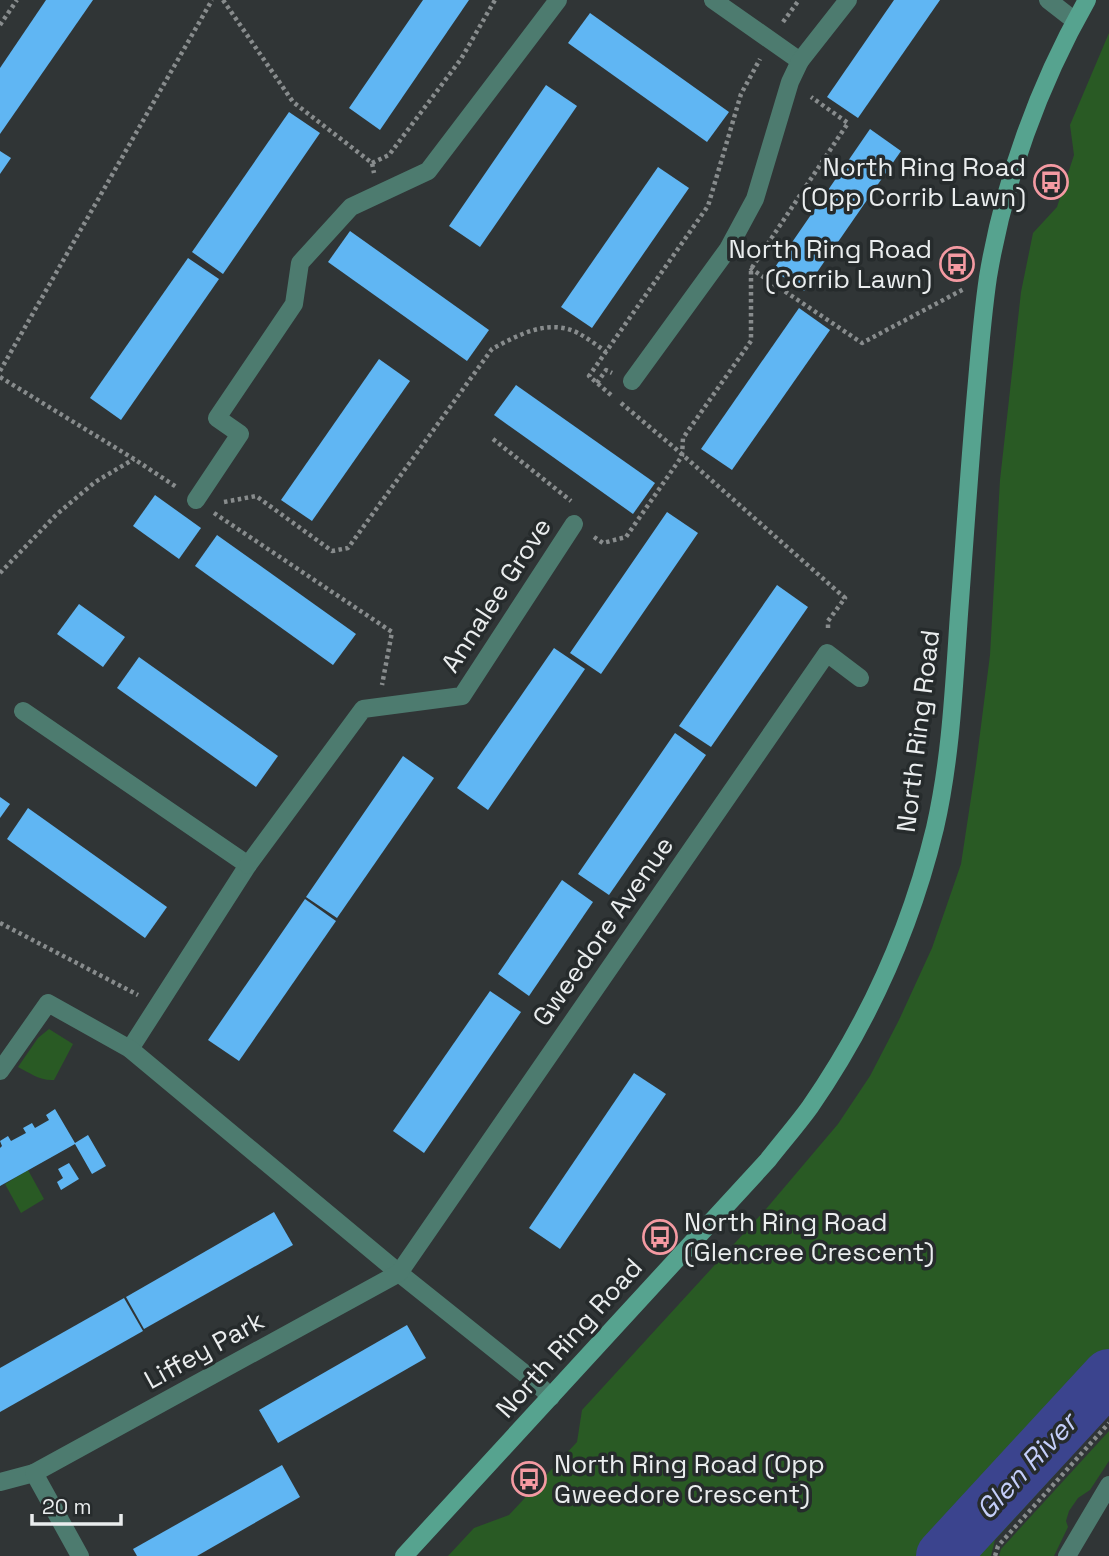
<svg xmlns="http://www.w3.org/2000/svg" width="1109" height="1556" font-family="'Space Grotesk',sans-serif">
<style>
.green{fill:#295a24}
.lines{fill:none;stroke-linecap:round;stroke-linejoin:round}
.river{stroke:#3b448e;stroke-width:54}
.building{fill:#60b6f3}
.path{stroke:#888c8d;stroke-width:4.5;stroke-dasharray:3.5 3.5;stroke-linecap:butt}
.street{stroke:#4d7b6f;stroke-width:18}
.secondary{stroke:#56a38f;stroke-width:18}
.labels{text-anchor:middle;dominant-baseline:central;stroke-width:7;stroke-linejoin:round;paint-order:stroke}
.poi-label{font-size:26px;fill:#eaedee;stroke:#262b2c;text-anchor:end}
.street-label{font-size:26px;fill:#eaedee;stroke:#262b2c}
.water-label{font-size:28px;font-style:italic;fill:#c4cef9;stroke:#262b2c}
</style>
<rect width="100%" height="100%" fill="#303536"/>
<g class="green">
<path d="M1109,33V1415L995,1540L991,1556H448L474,1528L509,1515L577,1442L582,1410L766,1209L838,1124L870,1076L899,1020L932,948L961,864L976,765L990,655L1000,480L1021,292L1033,233L1057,207L1074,155L1070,125Z"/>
<path d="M49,1029L73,1044L54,1080C40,1081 30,1073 18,1067L38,1038Z"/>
<path d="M28,1170L44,1199L21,1213L5,1184Z"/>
<path d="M1109,1431V1461L1090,1490L1078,1498L1069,1511L1066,1521L1068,1527L1054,1556H999L1001,1549Z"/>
</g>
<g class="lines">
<path class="river" d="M943,1556L1109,1376"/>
</g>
<g class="building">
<path d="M46,0H93L0,134V68Z"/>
<path d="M423,0H469L380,130L349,108Z"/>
<path d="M894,0H940L858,118L827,97Z"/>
<path d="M590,13L729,112L707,142L568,43Z"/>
<path d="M546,85L577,106L480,247L449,226Z"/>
<path d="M289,112L320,133L223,274L192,252Z"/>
<path d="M870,129L901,151L804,291L773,270Z"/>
<path d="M0,151L11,158L0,174Z"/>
<path d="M658,167L689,188L592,328L561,307Z"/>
<path d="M350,231L489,330L467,361L328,262Z"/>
<path d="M188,258L219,279L121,420L90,398Z"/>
<path d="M799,308L830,330L732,470L701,449Z"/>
<path d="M379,359L410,381L312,521L281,500Z"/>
<path d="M516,385L655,483L633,514L494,415Z"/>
<path d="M155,495L201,528L179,559L133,526Z"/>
<path d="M667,512L698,533L601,674L570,653Z"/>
<path d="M217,535L356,634L333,665L195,566Z"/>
<path d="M777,585L808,607L711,747L679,726Z"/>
<path d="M79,604L125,637L103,667L57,634Z"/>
<path d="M554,648L585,669L488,810L457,788Z"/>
<path d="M139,657L278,756L256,787L117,688Z"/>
<path d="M675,733L706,755L609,895L578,874Z"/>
<path d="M403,756L434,778L337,918L306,897Z"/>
<path d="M0,797L10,804L0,818Z"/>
<path d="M28,808L167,907L145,938L7,839Z"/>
<path d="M562,880L593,902L529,996L498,974Z"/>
<path d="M305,899L336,921L239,1061L208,1040Z"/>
<path d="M490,991L521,1012L424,1153L393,1131Z"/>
<path d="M634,1073L666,1094L560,1249L529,1228Z"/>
<path d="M55,1109L75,1143L88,1135L106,1166L92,1174L75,1144L0,1186V1148L2,1146L0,1141L8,1136L11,1141L26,1133L23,1128L32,1123L35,1128L49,1120L46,1115Z"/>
<path d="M69,1163L79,1179L61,1190L57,1182L63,1178L58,1169Z"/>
<path d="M274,1212L293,1245L144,1329L126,1297Z"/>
<path d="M124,1298L143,1331L0,1412V1368Z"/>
<path d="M407,1325L426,1358L278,1443L259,1410Z"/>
<path d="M282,1465L300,1497L197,1556H137L133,1549Z"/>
</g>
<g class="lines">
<g class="path">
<path d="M223,0L293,102L372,163L374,173"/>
<path d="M783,22L799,0"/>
<path d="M0,25L17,0"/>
<path d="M372,163L389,155L461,59L495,0"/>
<path d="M750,268L862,343L964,289"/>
<path d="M0,371L212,0"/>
<path d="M0,377L134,459L178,488"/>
<path d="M597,383L606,370L612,373"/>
<path d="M611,395L589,376L708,206L741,94L760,59"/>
<path d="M621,403L676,449L845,598L828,621V630"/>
<path d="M493,439L571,501"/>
<path d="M224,502L256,496L332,551L348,548L492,349C518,335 548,318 578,333C587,338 597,345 606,352"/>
<path d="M214,513L392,632L382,685"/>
<path d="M594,537L603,543L626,537L682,456L683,438L751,341V269L848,123L811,97"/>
<path d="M0,573L57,514L95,482L134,459"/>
<path d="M0,923L138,995"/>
<path d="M995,1556L998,1546L1109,1423"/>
</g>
<g class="street">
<path d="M713,0L800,61"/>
<path d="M1048,0L1075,21"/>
<path d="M632,381L728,249L755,199L790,82L800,61L848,0"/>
<path d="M196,500L240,434L217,418L294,304L300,263L351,207L428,171L558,0"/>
<path d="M23,711L248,865L130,1049"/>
<path d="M248,865L363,709L462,696L574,524"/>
<path d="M0,1071L48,1003L130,1049L399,1273L534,1381L551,1397"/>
<path d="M0,1482L34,1473"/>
<path d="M80,1556L34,1473L399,1273L827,653L860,678"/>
<path d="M1067,1556L1109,1485"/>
</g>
<path class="secondary" d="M404,1556L768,1160C782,1142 797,1125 810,1107C868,1023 911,927 935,828C951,758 954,685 959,614C965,536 970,458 977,381C980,346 983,311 988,277C1004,181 1039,84 1087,0"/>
</g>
<defs>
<g id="bus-ring" transform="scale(1.75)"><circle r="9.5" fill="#262b2c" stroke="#f49aa2" stroke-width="1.5"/><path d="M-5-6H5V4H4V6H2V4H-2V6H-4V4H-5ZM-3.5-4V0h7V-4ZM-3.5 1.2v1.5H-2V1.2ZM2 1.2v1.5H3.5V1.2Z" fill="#f49aa2"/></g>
</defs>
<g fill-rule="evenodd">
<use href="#bus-ring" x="1051" y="182"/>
<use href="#bus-ring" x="957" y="264"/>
<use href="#bus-ring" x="660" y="1237"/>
<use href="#bus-ring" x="529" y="1479"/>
</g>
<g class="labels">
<g class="poi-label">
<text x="1026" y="167">North Ring Road<tspan x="1026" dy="30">(Opp Corrib Lawn)</tspan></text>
<text x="932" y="249">North Ring Road<tspan x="932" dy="30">(Corrib Lawn)</tspan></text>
<text x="684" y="1222" text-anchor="start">North Ring Road<tspan x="684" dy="30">(Glencree Crescent)</tspan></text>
<text x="554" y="1464" text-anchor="start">North Ring Road (Opp<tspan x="554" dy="30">Gweedore Crescent)</tspan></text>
</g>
<g class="street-label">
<text transform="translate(496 595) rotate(-57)">Annalee Grove</text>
<text transform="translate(918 731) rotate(-83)">North Ring Road</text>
<text transform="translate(603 931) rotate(-55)">Gweedore Avenue</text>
<text transform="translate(569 1338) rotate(-48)">North Ring Road</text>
<text transform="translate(204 1350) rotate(-29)">Liffey Park</text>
</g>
<g class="water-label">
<text transform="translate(1026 1466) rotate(-47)">Glen River</text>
</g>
</g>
<path d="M32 1514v10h89v-10" fill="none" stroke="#eaedee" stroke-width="3.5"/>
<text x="42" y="1514" font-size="21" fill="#eaedee" stroke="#262b2c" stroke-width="5" paint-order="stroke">20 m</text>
</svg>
